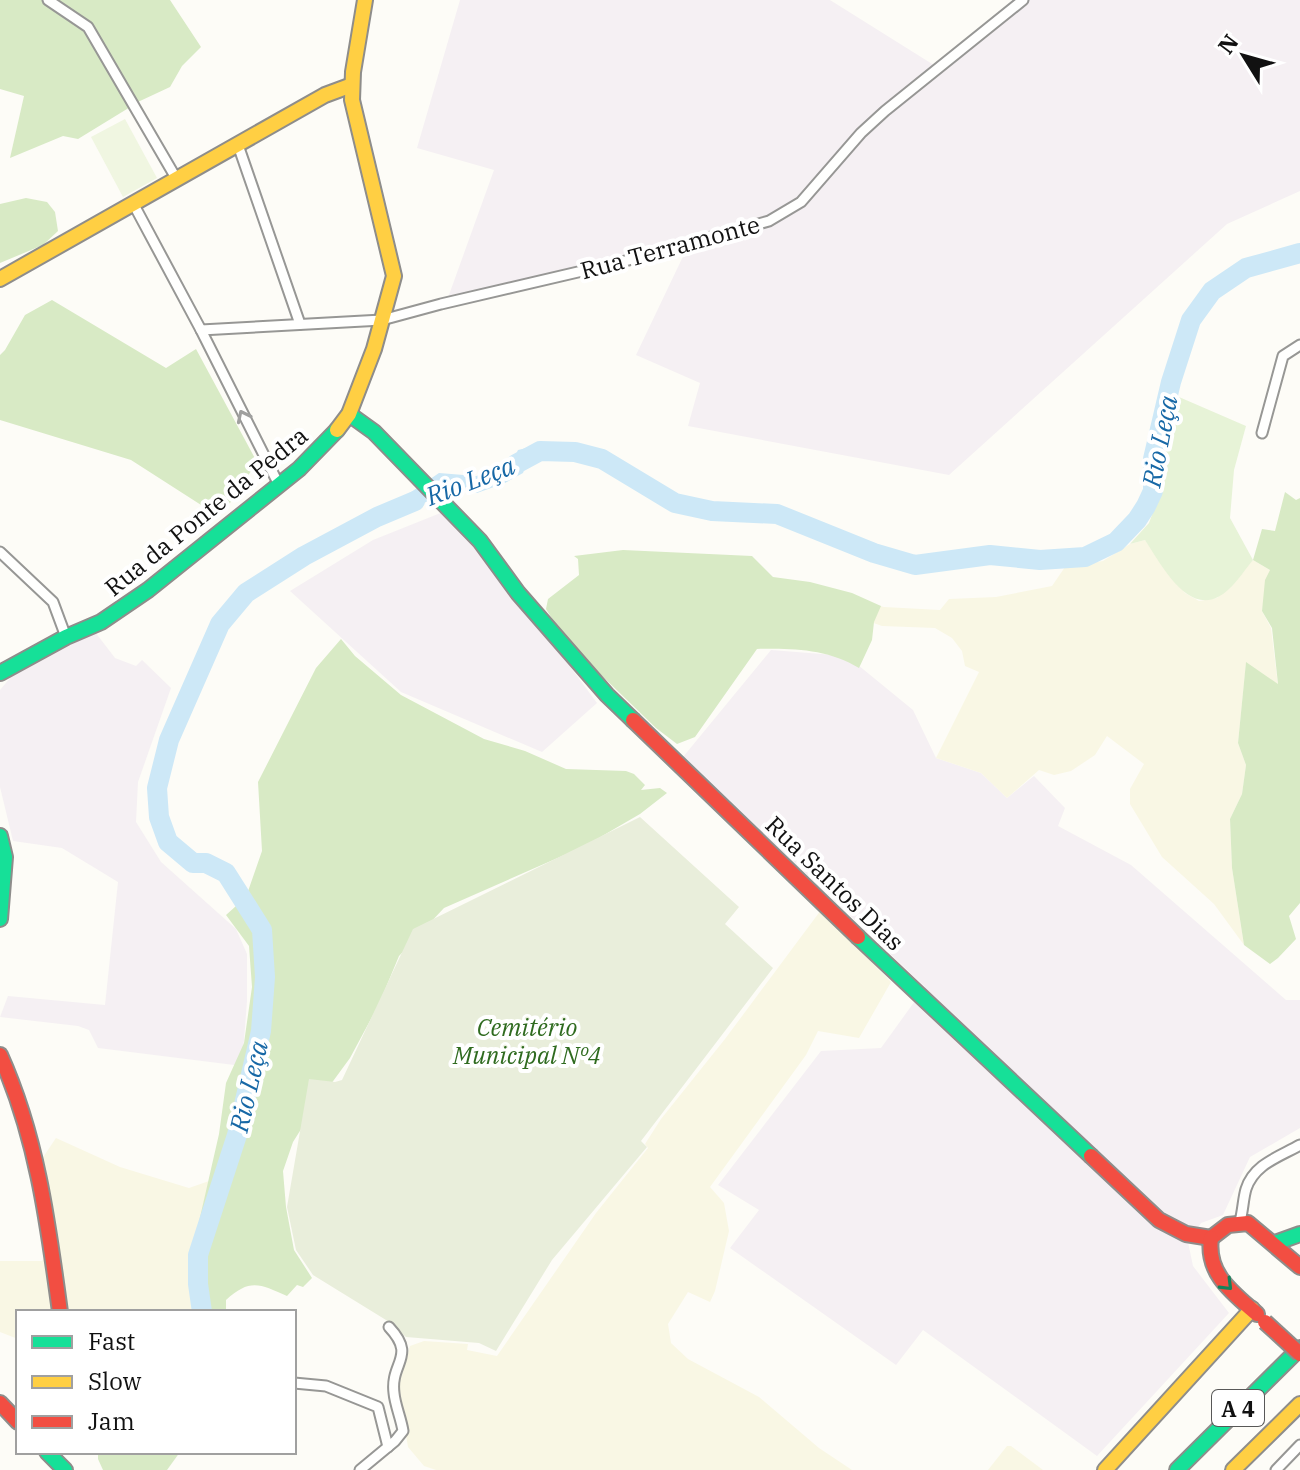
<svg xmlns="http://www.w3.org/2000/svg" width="1300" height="1470" font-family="'IBM Plex Serif',serif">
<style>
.industrial{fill:#f5f0f3}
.farmland{fill:#f9f7e4}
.green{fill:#e7f3d7}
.forest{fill:#d8eac5}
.cemetery{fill:#e9eedb}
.pitch{fill:#f0f6e1}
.water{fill:#cde8f7}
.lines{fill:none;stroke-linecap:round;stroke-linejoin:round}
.river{stroke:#cde8f7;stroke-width:20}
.street-casing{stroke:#979795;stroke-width:13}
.fast-casing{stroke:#8e8d8b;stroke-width:18}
.slow-casing{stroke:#8e8d8b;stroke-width:18}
.jam-casing{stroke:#8e8d8b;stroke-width:18}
.street{stroke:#fffffe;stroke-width:9}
.fast{stroke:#16e098;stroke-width:14}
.slow{stroke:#ffcf43;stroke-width:14}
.jam{stroke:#f24e42;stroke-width:14}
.jam-bridge-casing{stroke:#8e8d8b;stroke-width:18;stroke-linecap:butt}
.jam-bridge{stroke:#f24e42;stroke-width:14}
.oneway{stroke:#a0a09f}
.oneway2{stroke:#14835b}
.labels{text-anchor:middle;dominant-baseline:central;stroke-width:8;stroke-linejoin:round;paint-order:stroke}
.shield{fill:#fff;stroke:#585858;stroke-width:2}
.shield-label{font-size:22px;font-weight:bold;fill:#111}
.street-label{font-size:24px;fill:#111;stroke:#fff}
.park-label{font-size:24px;font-style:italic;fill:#2f6b1f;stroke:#fff}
.water-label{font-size:26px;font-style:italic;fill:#1768a6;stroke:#fff}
</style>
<rect width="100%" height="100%" fill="#fdfcf7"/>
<g class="industrial">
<path d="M460,0H830L937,67L1021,0H1300V191L1227,224L949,475L688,426L700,383L636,355L688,246L445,306L494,170L417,148Z"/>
<path d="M453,508L597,703L542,752L401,692L290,591L373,540Z"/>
<path d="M95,632L115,658L136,666L142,660L171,688L138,782L136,822L161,862L236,929L247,954V1001L242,1066L98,1048L89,1030L78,1026L0,1017L8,996L105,1005L118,882L62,848L13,841L0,787V690L11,677Z"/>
<path d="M771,650L847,656L913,710L936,758L981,773L1007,798L1034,776L1065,808L1058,826L1131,865L1286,1000H1300V1128L1250,1157L1223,1215L1201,1223L1188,1242L1193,1266L1229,1313L1097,1456L923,1330L896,1365L730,1248L759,1210L718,1185L821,1051L881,1048L925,987L683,757Z"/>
</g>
<g class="farmland">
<path d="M1145,540L1185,593L1199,601L1217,598L1253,560L1270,570L1262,611L1271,628L1278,685L1246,663L1238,743L1246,765L1242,794L1230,819L1232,868L1244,945L1214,904L1162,857L1130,804V789L1144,764L1107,736L1095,755L1071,771L1054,775L1039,770L1007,798L981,773L936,758L979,672L965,666L962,651L952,638L935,628L882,626L843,612L830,592L884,607L940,610L949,599L996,597L1052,586L1065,567L1103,561L1130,544Z"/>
<path d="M821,910L891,982L859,1038L818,1031L806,1055L710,1187L724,1203L729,1231L715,1291L710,1302L688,1292L668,1324L671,1343L688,1359L759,1397L819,1448L852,1470H436L424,1466L408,1447L398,1388L410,1346L424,1341L468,1344L467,1350L497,1356L596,1213L648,1148L645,1144L661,1119L725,1039Z"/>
<path d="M56,1138L120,1167L189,1188L209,1181L198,1226L194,1262L201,1290L196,1312H18V1339L0,1332V1261H42L52,1247L40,1162Z"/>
<path d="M1007,1446H1011L1043,1470H988Z"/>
</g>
<path class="green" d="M1179,397L1246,426L1234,470L1230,518L1253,560C1243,572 1232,590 1218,597C1186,614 1159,561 1145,540L1130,544L1149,523L1159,496L1167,428Z"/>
<g class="forest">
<path d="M0,0H170L201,47L182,66L170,87L140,101L78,139L63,136L10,158L24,96L0,89Z"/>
<path d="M26,198L47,202L55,212L58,231L43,245L0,263V204Z"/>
<path d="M52,300L166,368L196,349L257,462L230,503L212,512L131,460L0,420V355L5,350L25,315Z"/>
<path d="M1285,492L1296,500L1300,498V903L1289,916L1296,939L1278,958L1270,964L1244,945L1232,868L1230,819L1242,794L1246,765L1238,743L1246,662L1278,684L1272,628L1262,611L1265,580L1270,570L1253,560L1262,529L1275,531Z"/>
<path d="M623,550L752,556L773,577L810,582L852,593L881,606L874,622L872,640L859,668C828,649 792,648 757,649L695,737L677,744L656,728L566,641L546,609L548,599L579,575L578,559L574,556Z"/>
<path d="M341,639L355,656L401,695L484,739L525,751L566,769L626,771L634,774L645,785L641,790L660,788L667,793L640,814L585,846L444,908L399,956L379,1004L350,1058L320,1099L293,1142L283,1171L286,1207L294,1250L312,1278L303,1287L297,1285L287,1296C260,1284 250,1278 226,1300V1312H196L201,1290L194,1262L198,1226L219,1134L226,1083L244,1043L252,987L249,946L226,915L246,897L262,851L258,782L316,668Z"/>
<path d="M98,1452H180L167,1470H103L98,1459Z"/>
</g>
<path class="cemetery" d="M640,817L739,907L725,924L773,968L641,1141L647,1147L552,1260L496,1351L479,1343L406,1337L386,1320L313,1275L296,1250L287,1207L309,1079L335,1082L342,1080L413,929Z"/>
<path class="pitch" d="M125,119L157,178L123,197L91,137Z"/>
<path class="water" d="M535,446L539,454L527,461L523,473L505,483L477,493L453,488L397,517L389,507L439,473L476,476L488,473L493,465L511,464L518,450Z"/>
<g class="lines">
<g class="river">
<path d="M516,464L540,451L575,452L602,459L675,503L712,511L777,514L874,553L915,565L990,555L1040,560L1085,557L1116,542L1137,520L1146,506L1153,491V459L1171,382L1191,320L1212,291L1246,268L1300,253"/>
<path d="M202,1312L198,1284V1255L237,1135L261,1031L265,977L262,930L226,873L206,863H193L168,842L159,817L157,788L169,740L220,624L246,593L304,556L377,517L415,501"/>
</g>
<g class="street-casing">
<g id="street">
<path d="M48,0L88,27L176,178"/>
<path d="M238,145L300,324"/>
<path d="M134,205L201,330L279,485"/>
<path d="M201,330L382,320L441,304L625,261L769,221L801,202L861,133L885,111L1023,0"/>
<path d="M1262,433L1283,356L1300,345"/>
<path d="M0,552L53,602L66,637"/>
<path d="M1240,1221C1243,1211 1243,1199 1246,1189C1254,1164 1279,1157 1300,1145"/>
<path d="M294,1383L326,1386L378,1407L388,1447"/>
<path d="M360,1470L395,1441L403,1431C401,1418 395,1405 394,1393C390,1362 417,1357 389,1327"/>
<path d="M1276,1470L1300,1445"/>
</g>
</g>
<g class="fast-casing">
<g id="fast">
<path d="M349,414L374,432L480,541L518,593L607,695L633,720"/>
<path d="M0,673L66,637L101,622L148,590L299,469L337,430"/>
<path d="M0,836L5,857L0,919"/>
<path d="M858,937L1091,1156"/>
<path d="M1275,1243L1300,1234"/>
<path d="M47,1452L65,1470"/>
<path d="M1177,1470L1300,1348"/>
</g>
</g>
<g class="slow-casing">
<g id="slow">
<path d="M0,279L325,95L352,85"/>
<path d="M337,430L349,414L374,349L394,276L352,100L353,72L365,0"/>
<path d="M1105,1470L1252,1309"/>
<path d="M1233,1470L1300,1404"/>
</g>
</g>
<g class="jam-casing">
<g id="jam">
<path d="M633,720L858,937"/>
<path d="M0,1055C37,1137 48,1223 60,1312"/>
<path d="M1091,1156L1159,1220L1186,1234L1211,1238"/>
<path d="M1211,1238L1228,1225L1248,1223L1300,1267"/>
<path d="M1211,1238C1206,1274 1233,1293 1257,1314"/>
<path d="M0,1403L18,1422"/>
</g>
</g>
<use href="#street" class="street"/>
<use href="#fast" class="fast"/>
<use href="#slow" class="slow"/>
<use href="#jam" class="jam"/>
<g class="jam-bridge-casing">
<path id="jam-bridge" d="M1265,1322L1300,1354"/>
</g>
<use href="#jam-bridge" class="jam-bridge"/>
</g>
<defs><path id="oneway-chevron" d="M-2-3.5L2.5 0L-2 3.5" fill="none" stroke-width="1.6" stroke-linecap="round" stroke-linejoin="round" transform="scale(2)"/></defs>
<use class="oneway" href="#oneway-chevron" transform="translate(243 416) rotate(-116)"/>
<use class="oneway2" href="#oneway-chevron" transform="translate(1227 1285) rotate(45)"/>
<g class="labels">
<rect class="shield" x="1212" y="1390" width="52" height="36" rx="6"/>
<g class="shield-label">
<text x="1238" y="1408">A 4</text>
</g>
<g class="street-label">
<text transform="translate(670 247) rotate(-15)">Rua Terramonte</text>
<text transform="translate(206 511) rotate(-39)">Rua da Ponte da Pedra</text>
<text transform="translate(835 883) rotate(44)">Rua Santos Dias</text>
</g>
<g class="park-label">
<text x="527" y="1027">Cemitério<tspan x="527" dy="28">Municipal Nº4</tspan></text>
</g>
<g class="water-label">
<text transform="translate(1159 441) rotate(-79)">Rio Leça</text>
<text transform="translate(470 480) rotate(-21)">Rio Leça</text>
<text transform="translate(248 1086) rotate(-77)">Rio Leça</text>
</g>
</g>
<rect x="16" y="1310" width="280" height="144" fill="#ffffff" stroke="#a0a0a0" stroke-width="2"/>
<rect x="32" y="1336" width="40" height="12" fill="#16e098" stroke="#a0a0a0" stroke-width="2"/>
<text x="88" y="1350" font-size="24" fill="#111111">Fast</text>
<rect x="32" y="1376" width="40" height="12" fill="#ffcf43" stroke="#a0a0a0" stroke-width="2"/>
<text x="88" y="1390" font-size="24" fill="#111111">Slow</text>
<rect x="32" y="1416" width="40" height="12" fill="#f24e42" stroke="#a0a0a0" stroke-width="2"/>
<text x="88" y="1430" font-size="24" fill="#111111">Jam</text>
<g transform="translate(1244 56) rotate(307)" stroke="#ffffff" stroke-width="6" paint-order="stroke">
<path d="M0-6L14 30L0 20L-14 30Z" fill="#111111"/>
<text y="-12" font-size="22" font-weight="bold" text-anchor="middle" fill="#111111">N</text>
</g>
</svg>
